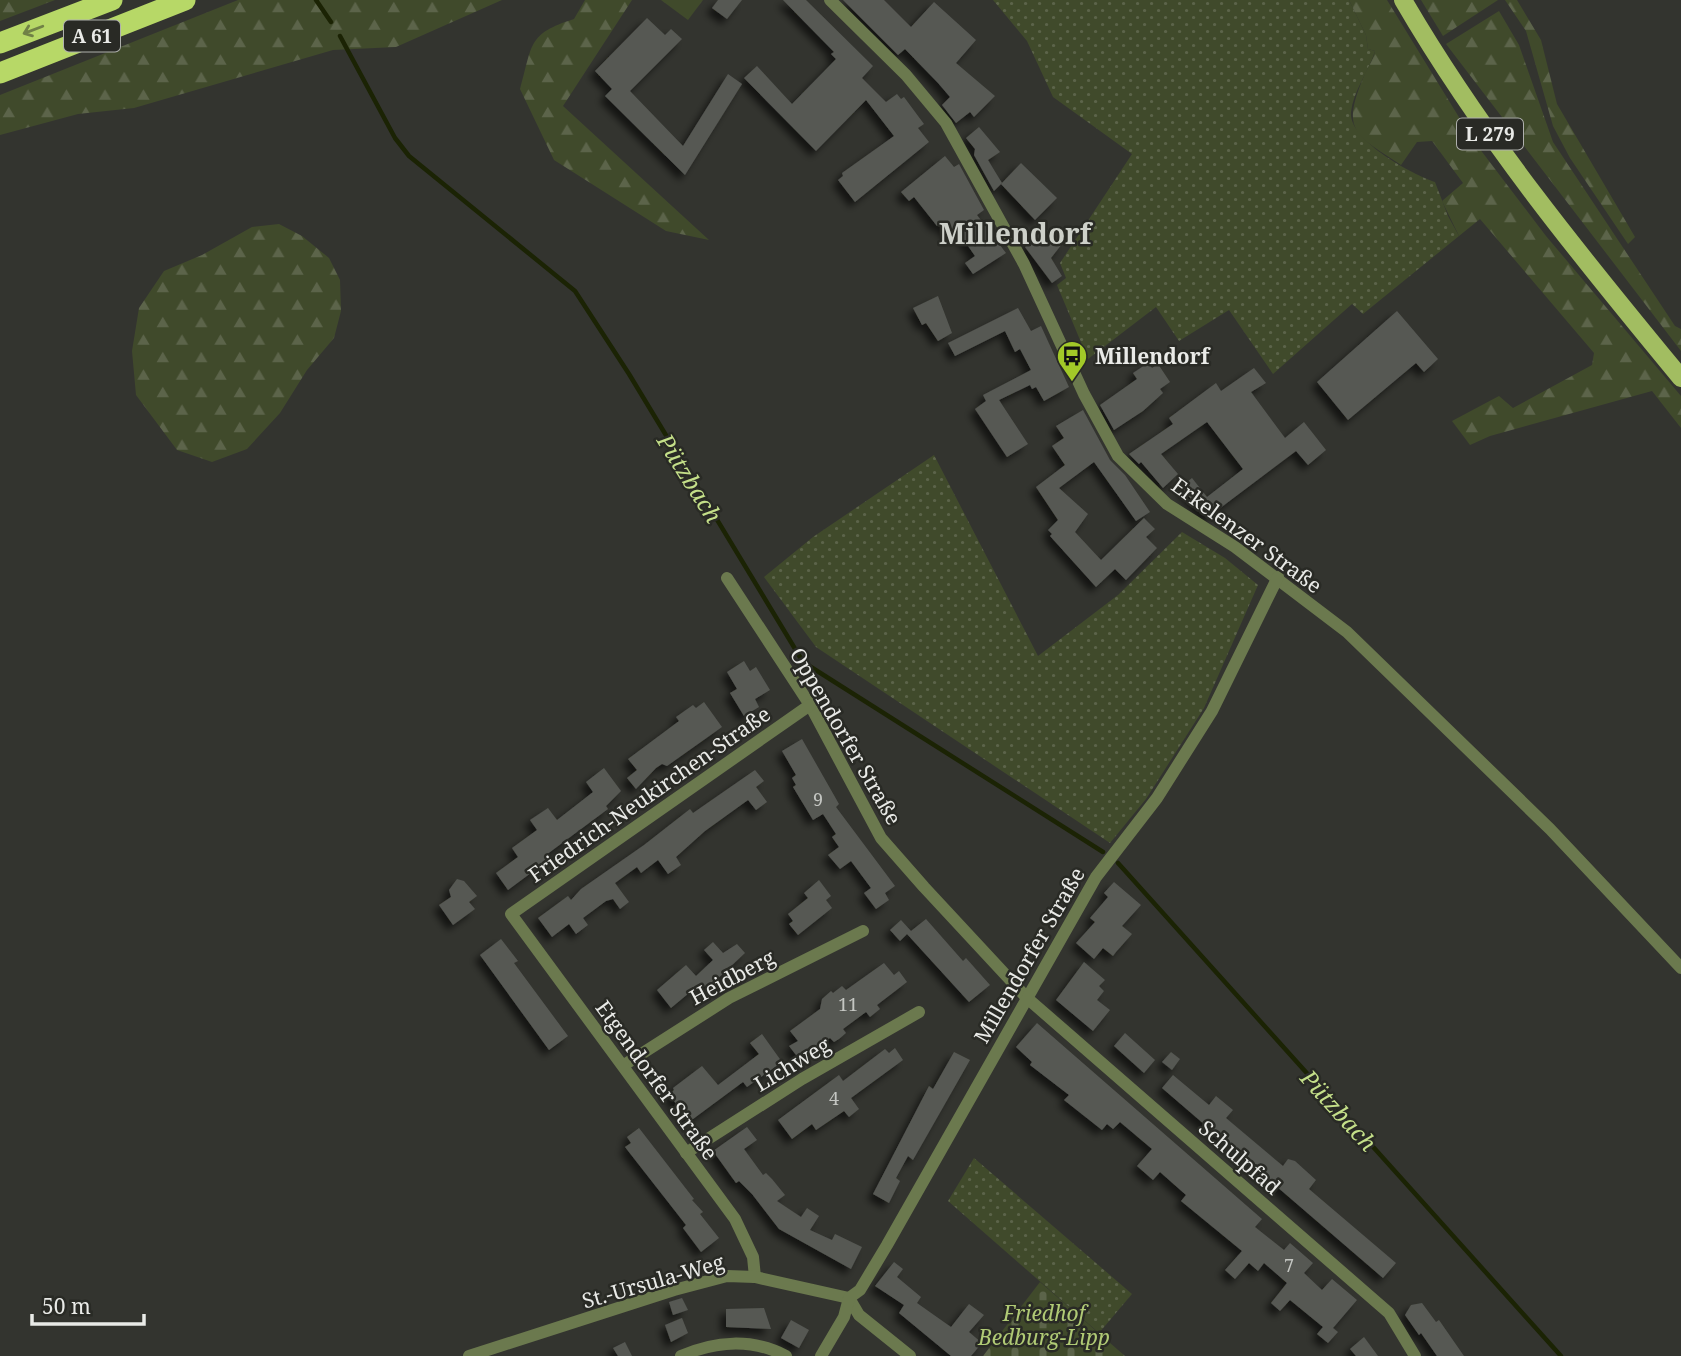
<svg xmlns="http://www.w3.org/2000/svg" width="1681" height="1356" font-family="'Noto Serif',serif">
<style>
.green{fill:url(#green-dots)}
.forest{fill:url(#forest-firs)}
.cemetery{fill:url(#cemetery-stones)}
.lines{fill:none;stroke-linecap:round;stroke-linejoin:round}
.stream{stroke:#1b2304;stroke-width:4.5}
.building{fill:#565853;filter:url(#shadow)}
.minor{stroke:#6b794e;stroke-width:12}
.primary{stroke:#a2bd61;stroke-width:18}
.motorway{stroke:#b7d867;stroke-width:21}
.oneway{stroke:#708146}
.labels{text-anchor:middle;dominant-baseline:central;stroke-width:5;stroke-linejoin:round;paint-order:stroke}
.number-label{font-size:18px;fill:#c4c6c2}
.shield{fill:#292a25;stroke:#afb0ad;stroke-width:2}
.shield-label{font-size:19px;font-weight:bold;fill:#e9eae7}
.poi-label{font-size:21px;font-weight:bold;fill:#e9eae7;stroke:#292a25;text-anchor:start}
.street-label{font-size:21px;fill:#e9eae7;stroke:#292a25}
.park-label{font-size:21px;font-style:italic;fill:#b0ca75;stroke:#292a25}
.water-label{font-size:23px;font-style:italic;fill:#c4df89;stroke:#292a25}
.district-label{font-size:28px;font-weight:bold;fill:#cdd0c9;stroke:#292a25}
</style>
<defs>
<pattern id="green-dots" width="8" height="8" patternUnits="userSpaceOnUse" patternTransform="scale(1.75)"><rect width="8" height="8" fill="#404a2b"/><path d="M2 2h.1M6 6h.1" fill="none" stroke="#5c644a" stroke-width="1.8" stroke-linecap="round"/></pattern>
<pattern id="forest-firs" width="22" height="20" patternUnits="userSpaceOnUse" patternTransform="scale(1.75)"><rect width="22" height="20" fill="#404a2b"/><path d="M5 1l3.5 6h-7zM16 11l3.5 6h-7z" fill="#5c644a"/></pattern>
<pattern id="cemetery-stones" width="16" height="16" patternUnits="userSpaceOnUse" patternTransform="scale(1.75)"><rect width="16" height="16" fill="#404a2b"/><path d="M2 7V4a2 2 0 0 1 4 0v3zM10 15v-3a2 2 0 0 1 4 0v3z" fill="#5c644a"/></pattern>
<filter id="shadow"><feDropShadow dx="-5.5" dy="5.5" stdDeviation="3.5" flood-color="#0009"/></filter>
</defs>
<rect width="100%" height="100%" fill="#33342f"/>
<g class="green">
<path d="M993,0H1349L1366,35L1368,49L1375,51C1369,71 1353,91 1351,112C1348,140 1412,174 1435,182L1448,216L1459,236L1363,314L1352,304L1273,374L1229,310L1179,341L1156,307L1088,359L1057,285L1066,278L1060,263L1132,154L1053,97L1027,41Z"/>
<path d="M934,455L1038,656L1118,595L1182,532L1225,558L1258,585L1204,708L1146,799L1110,843L816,647L764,577L813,537Z"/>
<path d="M974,1158L1132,1294L1099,1333L948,1201Z"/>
</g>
<g class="forest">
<path d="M0,0H55L0,21Z"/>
<path d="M238,0H502L396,47L333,50L134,108L78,114L0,135V95Z"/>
<path d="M585,0H632L563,106L709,240L666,231L554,160L520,89C533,44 527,34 574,19Z"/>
<path d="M661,0H703L688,20Z"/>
<path d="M1349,0H1387L1473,140L1546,236L1681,396V428L1652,391L1490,436L1470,445L1452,421L1499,396L1513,408L1592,365L1594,353L1480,219L1459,236L1442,201L1463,183L1432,141L1417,142L1401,165C1356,135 1340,132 1364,76C1367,68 1373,61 1375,51L1368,49L1366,35Z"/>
<path d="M1421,0H1498L1443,36Z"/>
<path d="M1505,0H1517L1541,40L1557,104L1635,237L1628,244L1570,158L1553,126L1526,31Z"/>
<path d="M1499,11L1519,45L1553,142L1675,326L1681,329V351L1446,44Z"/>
<path d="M279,224L302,236L329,258L340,280L341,311L334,338L307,370L280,413L247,449L212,462L177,450L136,395L132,351L139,308L164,271L202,255L252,227Z"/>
</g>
<path class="cemetery" d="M1040,1282L1125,1356H983Z"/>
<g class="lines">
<g class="stream">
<path d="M316,0L331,22"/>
<path d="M340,36L395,138L409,156L575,291L629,374L803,662L1103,852"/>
<path d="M1118,863L1561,1356"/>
</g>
</g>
<g class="building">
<path d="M718,0H742L727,19L712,8Z"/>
<path d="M783,0H806L873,66L862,78L886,102L897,94L901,99L904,97L924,124L918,128L929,142L855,202L838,180L843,176L842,173L894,136L866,100L816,151L744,78L757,66L792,104L836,59L831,54L834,52Z"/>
<path d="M843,0H884L911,27L934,2L976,40L956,63L995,96L974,117L970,112L956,123L942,105L950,97L938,83L905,49L898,55Z"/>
<path d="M647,18L665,35L671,29L682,39L630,91L683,146L728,74L742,84L685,175L605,96L612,89L595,71Z"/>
<path d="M979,127L1000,152L988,160L1002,183L994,191L974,155L975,149L966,138Z"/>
<path d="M945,156L954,167L959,164L984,210L977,215L1006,253L973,274L965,263L975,256L959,233L952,239L940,224L937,226L914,197L909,201L901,192Z"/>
<path d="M1021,163L1057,198L1035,220L1001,184Z"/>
<path d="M1045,228L1062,244L1051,258L1062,276L1052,283L1025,247Z"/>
<path d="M938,296L952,333L938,341L926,323L922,325L913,308Z"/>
<path d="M1018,308L1031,331L1041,326L1069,387L1044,401L1036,387L1032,389L1030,385L999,400L1028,444L1007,457L975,409L986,401L983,395L1031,370L1020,349L1015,352L1005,331L955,356L948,343Z"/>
<path d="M1397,311L1438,359L1424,372L1416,363L1348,420L1317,382Z"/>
<path d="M1148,363L1152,368L1158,364L1170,382L1160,389L1163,393L1143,411L1114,430L1100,405L1137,379L1133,373Z"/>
<path d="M1254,368L1266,383L1251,392L1285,438L1304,422L1326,450L1308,465L1296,451L1207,518L1181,487L1192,478L1207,497L1243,469L1207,422L1161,454L1178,474L1163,488L1141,462L1139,464L1129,454L1173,424L1169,418L1216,383L1221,391Z"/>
<path d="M1083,410L1110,460L1125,475L1150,512L1136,521L1094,462L1059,488L1088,514L1075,532L1101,560L1144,518L1155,529L1146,537L1157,548L1126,580L1115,569L1096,587L1050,536L1052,534L1048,530L1058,520L1036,487L1065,465L1052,446L1064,438L1056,426Z"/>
<path d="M744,661L750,671L756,667L770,690L755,699L759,707L744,716L730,693L737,689L727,672Z"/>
<path d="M704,702L722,727L667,766L662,764L656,768L636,789L627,778L637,770L628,759L679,721L676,717L693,705L696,708Z"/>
<path d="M802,739L839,804L836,807L895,886L885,893L889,900L876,909L864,893L871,888L851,861L840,869L828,855L839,847L832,837L836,834L823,814L813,820L793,787L796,785L792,778L796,775L782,751Z"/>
<path d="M604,768L621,791L606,806L608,809L546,855L548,858L539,867L508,890L496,873L518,857L512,848L537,830L530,820L548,808L557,820L593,792L586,782Z"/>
<path d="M755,770L764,781L756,787L767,802L756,810L748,800L705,831L676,857L681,865L668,874L658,860L641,873L637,867L615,883L629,902L620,909L613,899L606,901L583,918L588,925L576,934L569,924L552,937L538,918L568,896L571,900L581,889L644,845L690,809L693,813Z"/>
<path d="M457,879L464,881L477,896L469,902L475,909L453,925L439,905L451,897L449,890Z"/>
<path d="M819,880L831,896L826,900L832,908L798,935L789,924L793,921L788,914L808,898L804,893Z"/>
<path d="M1114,882L1141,905L1122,926L1132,934L1116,952L1113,956L1103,948L1094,959L1076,943L1095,922L1090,918L1108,897L1104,893Z"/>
<path d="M926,919L963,961L966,958L990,985L969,1002L907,934L900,941L890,930L901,920L911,931Z"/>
<path d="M501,939L518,961L514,963L568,1036L549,1050L480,955Z"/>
<path d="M713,942L723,953L737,944L745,953L713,983L705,987L701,983L671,1008L657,990L686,965L696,976L713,960L704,950Z"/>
<path d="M1084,962L1105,980L1099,986L1104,991L1097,1000L1110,1010L1093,1031L1056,1000Z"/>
<path d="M884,963L894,975L899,971L907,982L877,1005L880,1009L870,1017L866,1012L843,1029L846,1033L839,1039L834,1042L830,1038L800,1060L789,1046L798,1041L790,1031L820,1009L822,999L831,991L833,993L842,986L846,990Z"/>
<path d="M1037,1023L1262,1219L1255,1227L1284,1250L1290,1243L1313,1263L1304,1273L1322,1290L1332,1279L1357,1300L1333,1328L1338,1332L1328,1343L1317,1334L1323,1327L1290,1300L1280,1311L1271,1303L1287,1283L1264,1263L1258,1271L1249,1263L1235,1279L1225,1270L1242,1251L1181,1201L1186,1195L1160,1172L1153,1180L1137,1166L1152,1149L1120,1122L1113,1129L1107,1124L1102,1130L1064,1100L1069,1095L1030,1065L1032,1062L1016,1047Z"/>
<path d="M1125,1033L1155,1060L1144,1073L1114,1046Z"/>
<path d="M762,1034L782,1062L747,1087L743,1082L689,1122L669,1094L674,1090L673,1088L702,1066L718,1085L759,1054L750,1043Z"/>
<path d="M895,1048L903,1060L851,1098L859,1109L849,1117L844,1111L816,1130L812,1124L792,1139L778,1120L839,1075L843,1081L885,1049L889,1053Z"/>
<path d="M954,1052L970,1060L913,1160L908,1156L896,1178L900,1181L889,1203L873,1194L929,1086L933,1089Z"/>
<path d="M1171,1052L1180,1059L1172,1070L1162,1062Z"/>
<path d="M1173,1075L1209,1105L1216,1096L1233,1110L1226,1118L1283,1166L1288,1159L1295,1161L1316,1180L1309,1189L1396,1263L1383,1278L1162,1088Z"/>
<path d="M747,1127L757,1140L744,1149L763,1175L766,1173L772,1179L785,1195L777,1201L801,1217L807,1208L819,1216L810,1230L832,1240L835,1234L862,1247L851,1269L779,1229L752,1194L739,1181L736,1183L713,1151Z"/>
<path d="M639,1128L694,1199L692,1200L703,1212L700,1214L719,1238L701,1252L683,1228L686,1225L625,1147L631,1143L627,1137Z"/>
<path d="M894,1262L903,1269L897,1277L921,1297L917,1303L951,1327L969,1304L984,1315L969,1332L982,1343L971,1356H951L899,1313L904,1305L875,1286Z"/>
<path d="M682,1298L688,1310L673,1315L669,1302Z"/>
<path d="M1422,1303L1436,1322L1439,1320L1464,1356H1437L1421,1333L1419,1335L1405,1315L1411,1305Z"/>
<path d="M764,1308L771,1329L726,1327V1309Z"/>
<path d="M682,1318L688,1333L671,1342L665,1325Z"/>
<path d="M791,1320L809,1330L799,1348L781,1338Z"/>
<path d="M1364,1337L1378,1356H1356L1350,1349Z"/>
<path d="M625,1342L632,1356H618L613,1348Z"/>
</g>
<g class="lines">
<g class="minor">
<path d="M830,0L906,75L946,123L1024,264L1084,394L1118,456L1167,504L1235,547L1347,632L1550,829L1681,968"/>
<path d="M727,578L810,705L881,838L924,887L1027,998L1389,1313L1415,1356"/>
<path d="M624,1065L729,998L863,931"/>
<path d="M686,1153L802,1079L919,1012"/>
<path d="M755,1277L753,1257L735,1219L511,914L810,705"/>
<path d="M849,1298L859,1315L910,1356"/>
<path d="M469,1356L674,1290L727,1276L755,1277L849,1298"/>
<path d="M681,1356C715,1341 752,1338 786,1356"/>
<path d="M821,1356L844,1317L849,1298L860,1290L887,1245L1096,877L1157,798L1212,711L1278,577"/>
</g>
<path class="primary" d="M1403,0C1482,136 1582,258 1681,378"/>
<g class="motorway">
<path d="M0,43L112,0"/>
<path d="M0,73L185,0"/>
</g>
</g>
<defs><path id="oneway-shaft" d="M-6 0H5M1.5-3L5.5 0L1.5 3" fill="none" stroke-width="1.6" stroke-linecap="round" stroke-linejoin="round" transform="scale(1.75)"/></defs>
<use class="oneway" href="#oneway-shaft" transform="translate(33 30) rotate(159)"/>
<defs>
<g id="bus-pin" transform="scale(1.575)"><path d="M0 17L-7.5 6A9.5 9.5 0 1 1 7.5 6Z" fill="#a2c928" stroke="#292a25"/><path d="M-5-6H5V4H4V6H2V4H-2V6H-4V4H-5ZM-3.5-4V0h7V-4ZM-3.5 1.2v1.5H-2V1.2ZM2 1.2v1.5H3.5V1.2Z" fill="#111"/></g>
</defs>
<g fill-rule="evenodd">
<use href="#bus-pin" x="1072" y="356"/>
</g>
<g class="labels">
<g class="number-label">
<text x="818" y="799">9</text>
<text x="848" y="1004">11</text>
<text x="834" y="1098">4</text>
<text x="1289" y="1265">7</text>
</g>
<g class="shield">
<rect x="64" y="20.5" width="56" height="31" rx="5"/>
<rect x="1457" y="118.5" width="66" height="31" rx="5"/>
</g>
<g class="shield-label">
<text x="92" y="36">A 61</text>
<text x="1490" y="134">L 279</text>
</g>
<g class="poi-label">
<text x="1095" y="356">Millendorf</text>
</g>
<g class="street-label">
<text transform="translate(1247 535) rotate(36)">Erkelenzer Straße</text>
<text transform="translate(846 736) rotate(60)">Oppendorfer Straße</text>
<text transform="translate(649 794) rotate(-35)">Friedrich-Neukirchen-Straße</text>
<text transform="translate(1029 955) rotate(-60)">Millendorfer Straße</text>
<text transform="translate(732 977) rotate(-28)">Heidberg</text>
<text transform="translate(792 1064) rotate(-31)">Lichweg</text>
<text transform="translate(657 1080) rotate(54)">Etgendorfer Straße</text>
<text transform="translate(1240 1157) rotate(41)">Schulpfad</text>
<text transform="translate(653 1281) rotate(-16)">St.-Ursula-Weg</text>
</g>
<g class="park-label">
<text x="1044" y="1313">Friedhof<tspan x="1044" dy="24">Bedburg-Lipp</tspan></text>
</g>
<g class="water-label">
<text transform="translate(690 478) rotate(58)">Pützbach</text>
<text transform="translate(1339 1110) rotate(48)">Pützbach</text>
</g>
<g class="district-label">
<text x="1015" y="233">Millendorf</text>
</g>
</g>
<path d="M32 1314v10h112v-10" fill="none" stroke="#e9eae7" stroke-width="3.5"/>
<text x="42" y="1314" font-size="21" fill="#e9eae7" stroke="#292a25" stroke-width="5" paint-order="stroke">50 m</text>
</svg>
